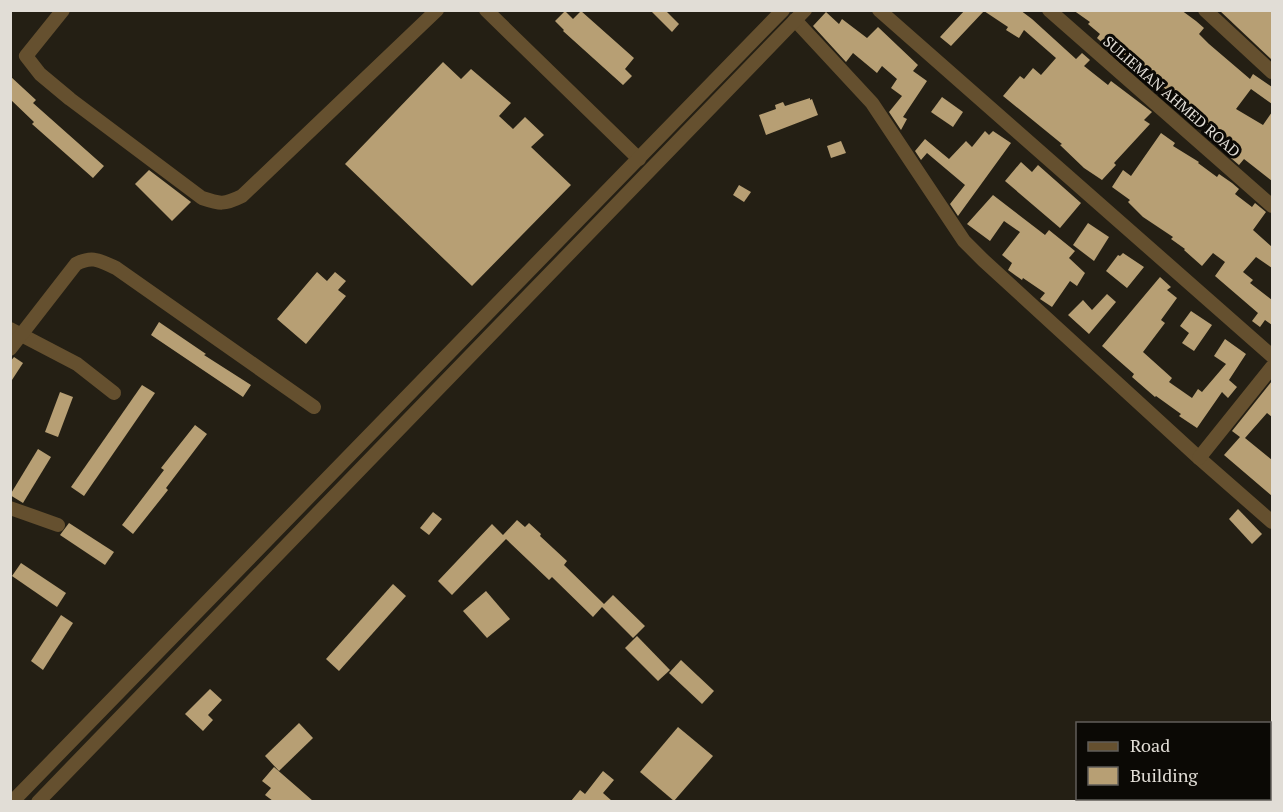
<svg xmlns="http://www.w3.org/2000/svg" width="1283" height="812" font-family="'PT Serif',serif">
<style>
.building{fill:#b79f74}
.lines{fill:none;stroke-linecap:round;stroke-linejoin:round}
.minor{stroke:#65502f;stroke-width:14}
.labels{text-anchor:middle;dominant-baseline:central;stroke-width:6;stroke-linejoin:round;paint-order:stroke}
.street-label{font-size:15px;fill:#e1ddd6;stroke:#0b0905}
</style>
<rect width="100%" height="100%" fill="#241f14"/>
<g class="building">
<path d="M650,10H665L679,24L672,32Z"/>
<path d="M965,10H1020L1032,19L1076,59L1082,53L1090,60L1084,66L1108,85L1111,81L1152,112L1144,120L1150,124L1114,163L1116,165L1102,180L1084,168L1060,145L1062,144L1003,96L1020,76L1024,79L1033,68L1041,75L1056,58L1024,30L1019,38L1006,30L1008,27L984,11L951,46L940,37Z"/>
<path d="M1073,10H1181L1196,21L1204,28L1199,34L1209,44L1250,79L1253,74L1272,87V104L1251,89L1236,109L1263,125L1272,112V181L1244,159L1239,165L1210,140L1216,130L1201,121L1196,127L1195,126L1184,117L1188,112L1181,106L1182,103L1143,70L1141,72L1111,48L1110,50L1097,38L1100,34L1088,24L1090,22Z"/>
<path d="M1219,10H1272V60Z"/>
<path d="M565,11L573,19L581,11L634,58L625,69L632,76L623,85L563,31L564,30L555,21Z"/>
<path d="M826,12L839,24L842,19L867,38L878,27L918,65L913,71L927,81L903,117L907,119L901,130L889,112L902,96L891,88L897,79L882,66L877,73L853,53L846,62L813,26Z"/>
<path d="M443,62L461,79L471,69L511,103L499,116L513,129L525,117L544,135L531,147L571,185L472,286L345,164Z"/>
<path d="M10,76L36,100L33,103L104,166L93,178L32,124L34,122L10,99Z"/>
<path d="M942,97L963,112L953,127L931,112Z"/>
<path d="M810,98V100L812,99L818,115L766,135L759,115L776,109L775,105L783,102L785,106Z"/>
<path d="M985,131L989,135L993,131L1011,143L958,216L950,204L965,185L927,153L921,160L915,151L925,139L949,159L966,141L972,147Z"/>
<path d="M1161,133L1175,143L1173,146L1199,162L1198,163L1217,177L1219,174L1232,183L1239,189L1235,194L1252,207L1255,203L1266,212L1253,230L1272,247V268L1256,257L1243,272L1253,280L1250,283L1272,300V325L1265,320L1260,327L1252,321L1258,313L1215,276L1225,262L1213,253L1202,266L1184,250L1185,249L1171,239L1173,237L1143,217L1128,202L1130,200L1112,187L1123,170L1131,176Z"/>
<path d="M841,141L846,153L831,158L827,146Z"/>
<path d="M1021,162L1032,172L1038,165L1081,203L1060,228L1005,181Z"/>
<path d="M149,170L191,202L172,221L135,184Z"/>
<path d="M739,185L751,192L744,202L733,195Z"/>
<path d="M993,195L1045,235L1049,230L1075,251L1069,258L1085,273L1077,286L1070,281L1052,307L1040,299L1045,293L1023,278L1022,280L1008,270L1012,263L1002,255L1020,232L1004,221L990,241L967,224Z"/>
<path d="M1088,223L1109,237L1094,261L1073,245Z"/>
<path d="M1123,253L1144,267L1127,288L1106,271L1118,255L1120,256Z"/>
<path d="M317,272L327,281L335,272L346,281L338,290L346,296L306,344L277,319Z"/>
<path d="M1160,277L1171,287L1167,290L1177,298L1161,320L1165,323L1143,352L1172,378L1169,382L1192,398L1198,389L1202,392L1226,364L1214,356L1225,339L1246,354L1229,380L1237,387L1228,398L1222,392L1197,428L1179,416L1181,414L1156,396L1155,397L1132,377L1134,374L1102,346Z"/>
<path d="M1107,294L1116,302L1089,334L1068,315L1083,300L1092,310Z"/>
<path d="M1191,311L1212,325L1194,351L1182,343L1189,333L1180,326Z"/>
<path d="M159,322L206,354L204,355L251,385L243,397L151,335Z"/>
<path d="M14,357L23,363L10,383V362Z"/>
<path d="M1272,381V417L1267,413L1245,438L1272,460V496L1224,455L1240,437L1232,431Z"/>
<path d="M142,385L155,393L84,496L71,487Z"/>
<path d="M60,392L73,397L58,437L45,432Z"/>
<path d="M195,425L207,434L166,488L168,490L133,534L122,525L164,470L161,468Z"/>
<path d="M38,449L51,457L23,503L10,495Z"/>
<path d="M1238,509L1262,534L1252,544L1229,519Z"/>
<path d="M433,512L442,519L429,535L420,528Z"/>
<path d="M517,520L525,527L529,523L541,534L540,536L567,561L564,565L604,604L613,595L645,626L633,638L602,607L593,617L552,577L549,580L506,539L452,595L438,581L492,524L503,535Z"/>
<path d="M69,523L114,552L105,565L60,535Z"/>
<path d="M21,563L66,593L57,607L12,576Z"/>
<path d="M393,584L406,596L339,671L326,659Z"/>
<path d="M486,591L510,619L487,638L463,611Z"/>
<path d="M61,615L73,623L43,670L31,661Z"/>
<path d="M637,636L670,670L658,681L625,648Z"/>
<path d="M681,660L714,691L702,704L669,673Z"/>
<path d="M210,689L222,700L208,715L213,720L203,731L185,714Z"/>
<path d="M299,723L313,738L279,771L265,756Z"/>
<path d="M678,727L713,756L674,801L640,772Z"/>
<path d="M274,767L313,801H273L265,795L271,788L262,781Z"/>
<path d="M603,771L614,780L603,793L612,801H571L580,790L585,794Z"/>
</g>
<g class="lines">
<g class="minor">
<path d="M63,10L26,56L40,74L70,99L202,198C220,204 224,205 242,196L437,10"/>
<path d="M486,10L639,159"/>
<path d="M879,10L1272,356"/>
<path d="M1049,10L1272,206"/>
<path d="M1205,10L1272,72"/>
<path d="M795,20L872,103L964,241L983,260L1199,458L1272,522"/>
<path d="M10,329L77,364L114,393"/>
<path d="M10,349L76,264C93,255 100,261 116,268L314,407"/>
<path d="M1199,458L1272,367"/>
<path d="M10,508L58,525"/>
<path d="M12,802L783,10"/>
<path d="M38,802L805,10"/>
</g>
</g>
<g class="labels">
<g class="street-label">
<text transform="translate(1172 96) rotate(41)">SULIEMAN AHMED ROAD</text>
</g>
</g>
<rect width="1283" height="812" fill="none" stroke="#e1ddd6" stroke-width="24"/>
<rect x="1076" y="722" width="195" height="78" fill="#0b0905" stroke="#615e59" stroke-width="1.5"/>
<rect x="1088" y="742" width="30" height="9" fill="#65502f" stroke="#615e59" stroke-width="1.5"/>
<text x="1130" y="752" font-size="18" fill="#e1ddd6">Road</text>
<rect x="1088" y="767" width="30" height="18" fill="#b79f74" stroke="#615e59" stroke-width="1.5"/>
<text x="1130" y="782" font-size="18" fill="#e1ddd6">Building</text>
</svg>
